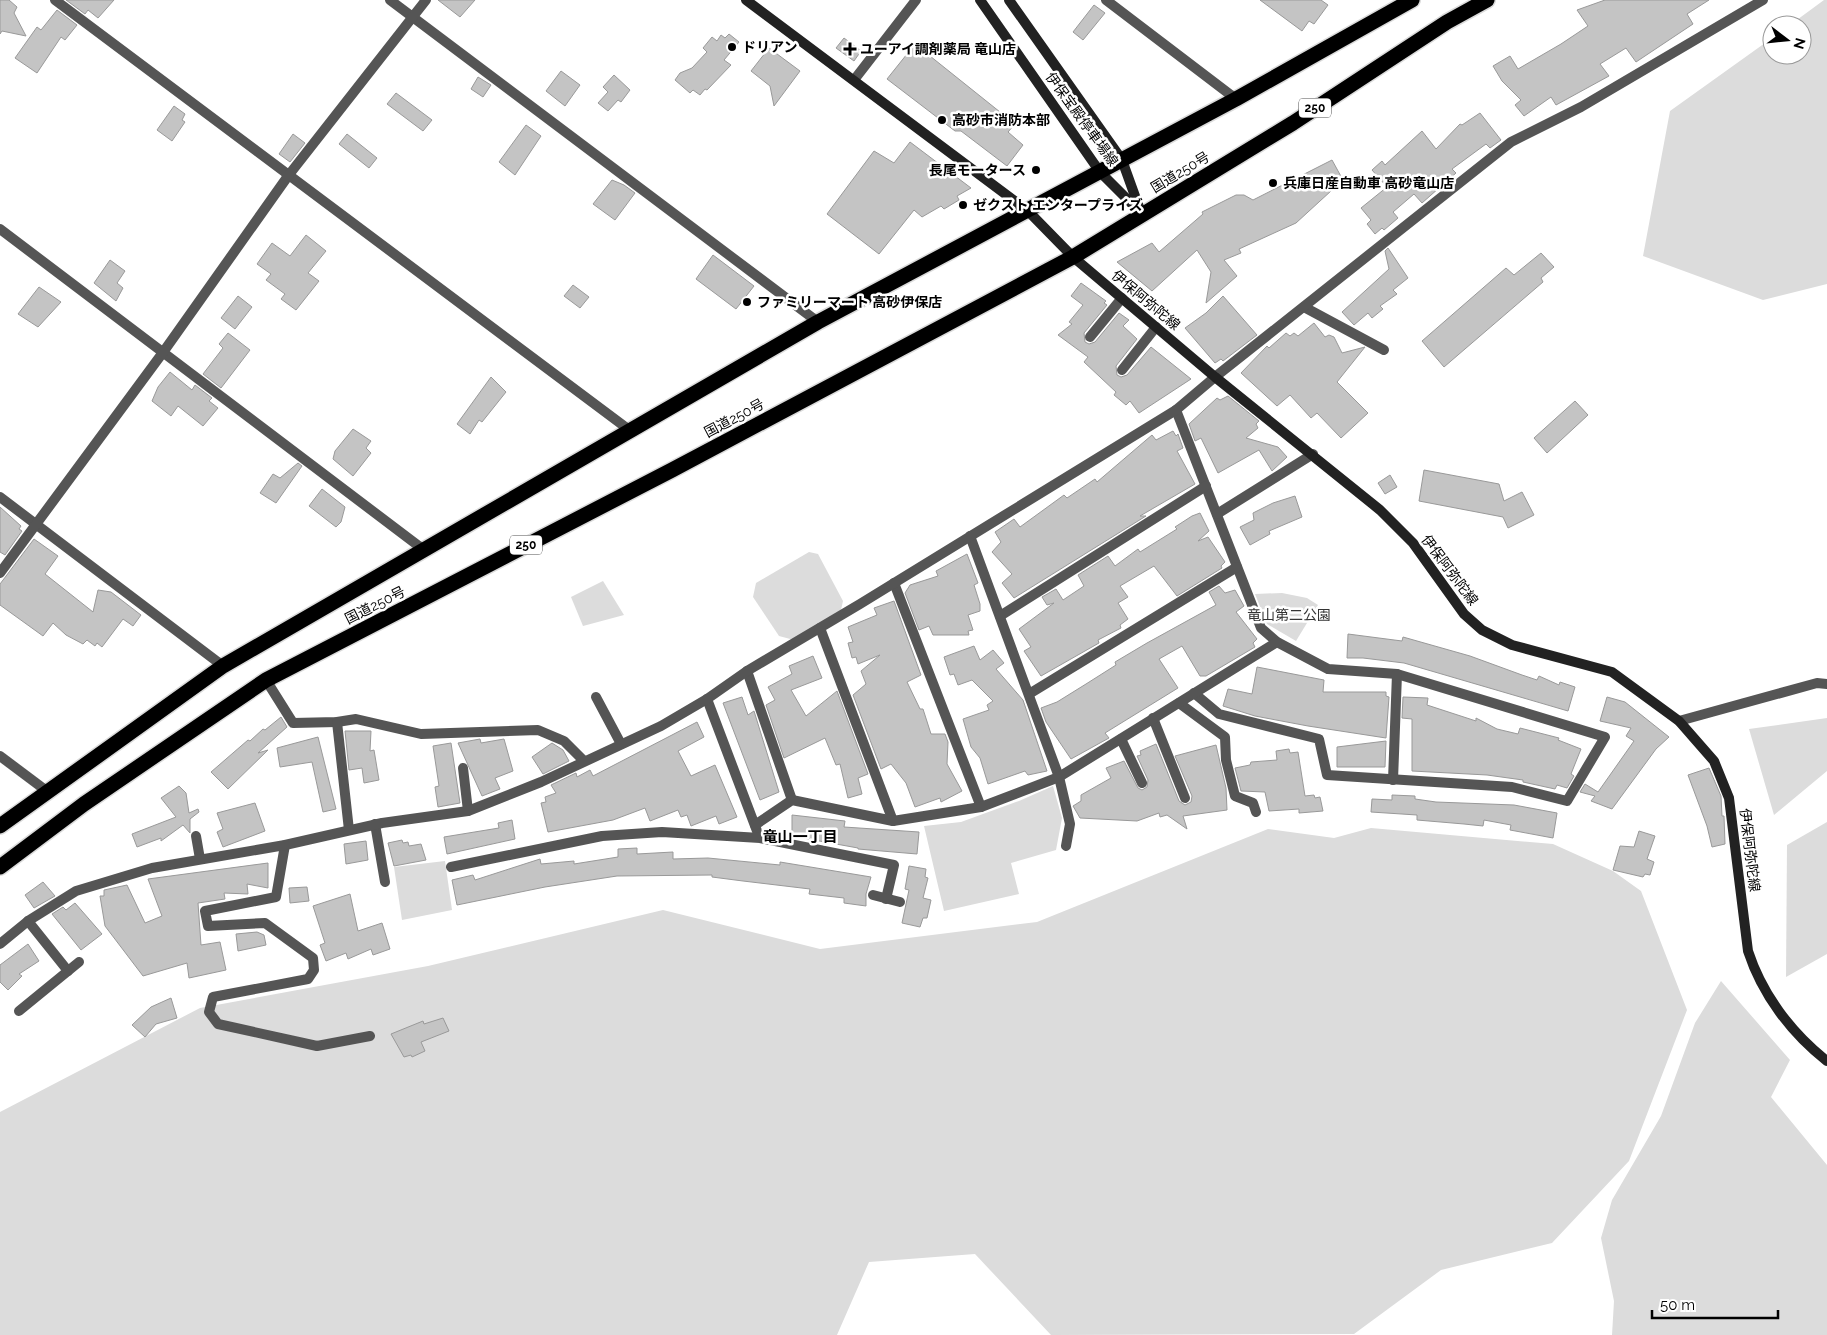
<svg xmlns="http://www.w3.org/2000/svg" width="1827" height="1335" font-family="Raleway,'Noto Sans JP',sans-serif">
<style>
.green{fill:#dcdcdc}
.building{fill:#c4c4c4;stroke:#999}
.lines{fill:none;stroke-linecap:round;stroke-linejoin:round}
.highway-casing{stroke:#dbdbdb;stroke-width:18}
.street{stroke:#555;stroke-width:10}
.secondary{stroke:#222;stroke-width:10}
.highway{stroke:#000;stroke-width:15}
.poi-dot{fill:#000;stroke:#fff;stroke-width:2}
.labels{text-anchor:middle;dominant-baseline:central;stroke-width:5;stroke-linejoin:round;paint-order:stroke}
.shield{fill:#fff;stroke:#4c4c4c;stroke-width:1}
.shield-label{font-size:12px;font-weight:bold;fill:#000}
.poi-label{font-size:14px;font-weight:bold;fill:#000;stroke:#fff;text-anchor:start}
.street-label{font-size:14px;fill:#000;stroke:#fff}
.park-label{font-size:14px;fill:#333;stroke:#fff}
.neighbourhood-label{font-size:15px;font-weight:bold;fill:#000;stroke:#fff}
</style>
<rect width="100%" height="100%" fill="#fff"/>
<g class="green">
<path d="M1824,0H1827V284L1763,300L1643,256L1670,111L1772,38V55H1802V25H1790Z"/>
<path d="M809,552L818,554L843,601L841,610L794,640L779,636L753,597L756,583Z"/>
<path d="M603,581L624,615L583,626L571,597Z"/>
<path d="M1282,593L1307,598L1318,605L1296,641L1267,624L1255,594Z"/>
<path d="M1827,718V771L1774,815L1749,729Z"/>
<path d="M1053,786L1062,818L1056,850L1011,863L1019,894L944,911L924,826L961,822L1019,801Z"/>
<path d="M1827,822V954L1786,977L1787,845Z"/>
<path d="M1371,828L1553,844L1613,871L1641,891L1687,1010L1629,1161L1552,1243L1441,1270L1354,1334L1051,1335L975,1254L869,1262L837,1335H0V1112L200,1008L428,966L663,910L820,949L1037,922L1268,829L1334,838Z"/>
<path d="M445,861L452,910L402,920L394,867Z"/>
<path d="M1721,981L1790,1060L1771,1097L1827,1165V1335H1612L1614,1301L1601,1238L1612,1200L1661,1116L1695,1023Z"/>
</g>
<g class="building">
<path d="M0,0H9L17,7L14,13L26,36L2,31L0,34Z"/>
<path d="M66,0H114L98,18L88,10L85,14Z"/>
<path d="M438,0H475L460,17Z"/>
<path d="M1260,0H1321L1328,5L1314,24L1309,21L1302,31Z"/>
<path d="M1605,0H1709L1687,14L1693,24L1636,62L1626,48L1600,64L1609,76L1556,105L1551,97L1524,116L1515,105L1521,100L1502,81L1493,66L1510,56L1518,69L1561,44L1588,26L1577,10Z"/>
<path d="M1094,5L1105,13L1083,40L1073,32Z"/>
<path d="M57,10L77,25L65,40L61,37L37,73L15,58L37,27L41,30Z"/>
<path d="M729,34L739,42L724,60L731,65L707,90L705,89L700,95L693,90L690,93L675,80L680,73L692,68L707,52L703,48L712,37L717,41L721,35L725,38Z"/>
<path d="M844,38L861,51L854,61L836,48Z"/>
<path d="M915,44L1015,124L1008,132L1023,145L1007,166L961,131H955L887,79Z"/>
<path d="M769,48L800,71L774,106L770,86L751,71Z"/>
<path d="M561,71L580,85L565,106L546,91Z"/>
<path d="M614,75L630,90L621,102L618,100L608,111L598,103L608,92L603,87Z"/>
<path d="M478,77L491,85L483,97L471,89Z"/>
<path d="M396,93L432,120L423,131L387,104Z"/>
<path d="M174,106L185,114L182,120L185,122L172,141L157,130Z"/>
<path d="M1480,113L1501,140L1490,148L1486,144L1452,169L1456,173L1422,203L1414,194L1393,212L1398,218L1384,230L1382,228L1375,234L1367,224L1371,220L1361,208L1387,187L1372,170L1382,161L1385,165L1422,131L1436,149L1460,124L1462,125Z"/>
<path d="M526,125L541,136L515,175L499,162Z"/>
<path d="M293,134L305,143L290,162L279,154Z"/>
<path d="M347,134L377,158L369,168L339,144Z"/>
<path d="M910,142L971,188L957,196L959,200L944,209L941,206L922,217L914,210L879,254L827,214L874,151L894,163Z"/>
<path d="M1332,160L1343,180L1296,223L1239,249L1241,253L1224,260L1237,276L1206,303L1211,272L1197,250L1152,291L1117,262L1152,243L1159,252L1203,214L1202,212L1236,195H1244L1253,200Z"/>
<path d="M612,180L624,185L635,193L615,220L593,204Z"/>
<path d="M306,235L326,251L308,273L319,281L296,310L281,299L285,294L266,280L271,274L257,264L272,243L290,256Z"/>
<path d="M1388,248L1408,278L1393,290L1397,294L1380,306L1383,309L1372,318L1368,313L1354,325L1342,312L1389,269L1385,251Z"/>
<path d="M1541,253L1554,267L1541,278L1543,282L1444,367L1422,341L1506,268L1514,275Z"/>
<path d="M713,255L754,286L736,309L696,279Z"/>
<path d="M110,260L125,271L117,283L123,288L116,301L94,283Z"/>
<path d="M1081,283L1106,301L1104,303L1107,305L1084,333L1085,342L1089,344L1095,342L1119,313L1129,320L1123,326L1137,339L1116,366L1117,375L1121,377L1127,375L1151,347L1191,379L1139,413L1130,401L1126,405L1114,395L1116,392L1084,362L1088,357L1058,335L1072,324L1069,322L1083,305L1071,296Z"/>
<path d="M573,285L589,297L580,308L564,296Z"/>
<path d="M39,287L61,302L38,327L18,314Z"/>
<path d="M238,296L252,307L235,329L221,318Z"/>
<path d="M1223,296L1257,335L1223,361L1221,359L1215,363L1185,328L1206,313Z"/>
<path d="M1314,323L1325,337L1329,335L1334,337L1342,353L1365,347L1337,382L1368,413L1341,438L1317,413L1311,418L1290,395L1277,406L1241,373L1267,346L1269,348L1286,333L1290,336L1294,333L1298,336Z"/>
<path d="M228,333L250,350L221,388L203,374L223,348L219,344Z"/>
<path d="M170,372L192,390L195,385L212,398L209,401L218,408L203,426L178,406L171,416L152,401L158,387Z"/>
<path d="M491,377L506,392L482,422L479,420L470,434L457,424Z"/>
<path d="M1228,396L1259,421L1256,424L1258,428L1246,438L1278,447L1287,457L1272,471L1259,450L1218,473L1201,438L1195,441L1189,424L1217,398L1220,400Z"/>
<path d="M1575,401L1588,415L1547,453L1534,438Z"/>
<path d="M353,429L371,441L366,448L371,453L353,476L333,459L335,451Z"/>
<path d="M1173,431L1176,436L1178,434L1183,448L1177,451L1195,484L1140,516H1146L1014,598L1002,583L1012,574L992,552L1001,542L995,532L1014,519L1020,527L1064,495L1067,498L1095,479L1097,482L1152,435L1156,440Z"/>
<path d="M298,463L302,466L276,503L260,493L273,474L280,478Z"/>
<path d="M1424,470L1499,484L1504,501L1522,492L1534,515L1508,528L1503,517L1419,501Z"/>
<path d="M1390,475L1397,487L1385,494L1378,483Z"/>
<path d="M322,489L345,507L341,522L336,527L309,506Z"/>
<path d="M1295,496L1302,517L1269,531L1270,534L1250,545L1240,527L1254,520L1253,513L1273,503Z"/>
<path d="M0,507L21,526L19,529L22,531L5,555L0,552Z"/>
<path d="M1200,513L1209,531L1198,541L1208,537L1225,562L1221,566L1222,568L1177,596L1154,566L1120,586L1128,597L1118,603L1128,619L1120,625L1121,628L1098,640L1099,643L1041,676L1024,651L1031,647L1019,629L1054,603L1047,605L1042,597L1056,589L1063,600L1084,586L1078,575L1108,556L1115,566L1138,549L1140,552L1177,529L1175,527L1192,516Z"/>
<path d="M34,539L58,556L45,574L93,612L98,590L111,592L141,615L133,626L123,619L102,647L97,643L95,646L87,640L83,644L66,635L53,623L43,636L0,605V584Z"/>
<path d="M967,554L978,583L974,585L980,604V611L968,615L973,630L968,631L969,635H933L929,626L919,630L905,593L910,585L938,576L936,571Z"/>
<path d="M1219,586L1225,593L1235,590L1244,606L1236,612L1257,639L1253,643L1255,647L1206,676H1200L1182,646L1159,659L1178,688L1105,733L1109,738L1071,759L1046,722L1041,708L1057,702L1086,684L1116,665L1115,662L1147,643L1216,605L1209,592Z"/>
<path d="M894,601L921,675L907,682L920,709H923L931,734H945L948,742L947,764L962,791L941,802L940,798L915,807L906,783L891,764L881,769L853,695L866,684L861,671L880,655L858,664L856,657L852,658L848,643L853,642L848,627L877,615L874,608Z"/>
<path d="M1348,634L1402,641L1403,637L1470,656L1522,675L1537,680L1539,676L1559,685L1560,682L1575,687L1568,711L1404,663L1363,658H1347Z"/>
<path d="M974,646L980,660L993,650L1004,663L996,669L1023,700L1047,771L1028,775L1025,771L988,784L980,758L971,747L963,719L989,710L987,705L993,701L972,680L958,685L954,674L950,675L944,657Z"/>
<path d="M813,656L822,678L791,690L806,716L837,691L868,774L858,778L862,794L848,798L840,764L836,765L825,738L784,758L766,705L775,700L768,687L792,674L789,666Z"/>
<path d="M1257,667L1324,680L1323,692H1386V696L1389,697L1386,738L1308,726L1255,716L1223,706L1228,689L1252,694Z"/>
<path d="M742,697L748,715L754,711L779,792L760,800L723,703Z"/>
<path d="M1403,697L1428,698L1427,705L1476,721V718L1497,729L1518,734L1520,728L1559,738L1558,740L1581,749L1571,774L1574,776L1567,788L1557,785L1555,789L1523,782V780L1487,775L1412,771V719L1402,718Z"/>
<path d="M1607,697L1625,702L1669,737L1656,749L1612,809L1591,801L1595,796L1580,792L1585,784L1598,792L1634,741L1626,736L1631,728L1600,721Z"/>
<path d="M281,717L287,727L258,753L268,750L228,789L211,772L248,740L250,741L263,729L265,730Z"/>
<path d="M697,722L704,737L678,751L691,776L715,765L737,817L719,824L716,816L691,826L687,815L681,817L678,810L650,821L645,808L613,820L548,832L541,803L546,802L545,797L556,793L551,785L576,773L577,777L590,770L593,776Z"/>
<path d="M345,731H371L370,751L374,750L379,780L364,783L362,768L349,770Z"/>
<path d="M318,737L336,809L323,812L312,762L280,767L277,748Z"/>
<path d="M480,739L481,743L504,739L513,771L495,778L500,789L482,796L458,743Z"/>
<path d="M1386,741L1385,767H1337V747Z"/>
<path d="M451,743L460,803L438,807L435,787L439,786L433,746Z"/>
<path d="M552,743L563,750L569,761L543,774L532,757Z"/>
<path d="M1156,744L1179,801L1185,805L1191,802L1192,796L1175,756L1216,745L1226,788L1227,810L1183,816L1187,829L1167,815L1160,817L1159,813L1137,821L1080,818L1073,806L1081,801V795L1111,778L1106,768L1124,761L1138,788L1142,790L1147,787L1148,780L1137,756L1141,755L1140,751Z"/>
<path d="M1289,749L1290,753L1298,752L1305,796L1314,795L1315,798L1320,797L1323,811L1299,813V809L1269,811L1265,792L1241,791L1235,768L1250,765L1251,762L1277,760L1276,751Z"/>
<path d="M1709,768L1721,796L1722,816H1724L1725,844L1712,847L1707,826L1688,775Z"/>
<path d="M179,786L186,793L189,813L198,809L199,812L190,819V833L183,825L161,841V838L137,847L132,834L176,817L161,798Z"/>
<path d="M1392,795L1415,796V799L1436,802L1514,805L1557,813L1553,838L1510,830L1511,825L1484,820L1483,826L1464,824L1417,820V815L1371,812L1372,799L1392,800Z"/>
<path d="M255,803L265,831L223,847L217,832L223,829L217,813Z"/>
<path d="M792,815L845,821L844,827L919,832L917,854L858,849V848L792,836Z"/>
<path d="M512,820L515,839L447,854L444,837L499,828L498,823Z"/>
<path d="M1639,831L1655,836L1647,859L1654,862L1650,875L1645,874L1643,877L1613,870L1620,846L1634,847Z"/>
<path d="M402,840L403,843L408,842L409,846L421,844L426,860L394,866L388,843Z"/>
<path d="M366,841L368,860L346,864L344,844Z"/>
<path d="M637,848V854L673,852V859L708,858L780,865V862L871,877L866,894V906L844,903V898L809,894L810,889L743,881L712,877V875L617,876L545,887L457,905L452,880L473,875L475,880L540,859L541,864L574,861V864L618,857V849Z"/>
<path d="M268,863V888L247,884L248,894L224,893L225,899L198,903L201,945L220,942L226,970L189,978L187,963L143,976L105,926L100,896H104V890L127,885L145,923L162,916L148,879Z"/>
<path d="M909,866L926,869L925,877L928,878L923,898L931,900L927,918H923L920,927L902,923L909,890L905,889Z"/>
<path d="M43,882L55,896L34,908L25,895Z"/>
<path d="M307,887L309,901L290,903L289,888Z"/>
<path d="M350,894L358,931L382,923L390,949L373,955L371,949L348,959L346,953L326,961L320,945L325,943L313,906Z"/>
<path d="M75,903L102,934L81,950L52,914L63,907L66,910Z"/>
<path d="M257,932L264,935L266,945L238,951L236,934Z"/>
<path d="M28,944L39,961L19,974L22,976L8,990L0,982V965Z"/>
<path d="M171,998L177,1018L156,1024L145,1037L132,1025L151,1007Z"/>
<path d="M443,1018L449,1031L421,1042L425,1051L412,1057L411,1055L404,1057L391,1034L423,1021L424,1024Z"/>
</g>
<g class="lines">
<g class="highway-casing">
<g id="highway">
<path d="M0,826L223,666L818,322L1236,99L1412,0"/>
<path d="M0,867L84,804L266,680L672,470L1073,257L1293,123L1447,22L1487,0"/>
</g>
</g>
<g class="street">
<path d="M55,0L632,432"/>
<path d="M390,0L818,322"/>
<path d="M1106,0L1236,99"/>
<path d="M854,80L916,0"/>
<path d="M0,229L424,550"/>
<path d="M1304,307L1384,350"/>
<path d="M1090,337L1122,298"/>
<path d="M1122,370L1156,327"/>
<path d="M1176,410L1261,628L1277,642L1328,669L1397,674L1605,737L1567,801L1512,787L1327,775L1319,739L1219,714L1194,693"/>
<path d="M0,497L223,666"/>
<path d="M1217,514L1313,454"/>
<path d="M970,536L1059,777L1070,824L1066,846"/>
<path d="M0,573L164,351L288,176L426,0"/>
<path d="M894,583L981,807"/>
<path d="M1000,616L1206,486"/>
<path d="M820,628L893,821"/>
<path d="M747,671L792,800"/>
<path d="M266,680L293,723L337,722L356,719L421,734L538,730L564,741L584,761"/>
<path d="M1029,694L1237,567"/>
<path d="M596,697L621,744"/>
<path d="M707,699L757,831"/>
<path d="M1179,703L1225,737L1226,760L1235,796L1253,803L1256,812"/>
<path d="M1153,718L1185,798"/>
<path d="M1679,721L1817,683L1827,684"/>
<path d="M337,722L349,830"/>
<path d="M1121,739L1142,783"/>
<path d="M0,756L48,792"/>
<path d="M463,768L468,811"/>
<path d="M1393,780L1397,674"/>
<path d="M375,824L385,882"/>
<path d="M755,825L792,800L893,821L981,807L1059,777L1277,642"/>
<path d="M196,836L200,859"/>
<path d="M285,845L276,897L205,911L208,926L265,923L313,958L314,970L308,979L213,997L209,1012L218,1024L317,1046L370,1036"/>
<path d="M451,867L602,836L662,832L760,838L894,865L886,899"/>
<path d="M873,895L900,902"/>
<path d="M28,921L68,971"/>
<path d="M0,944L28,921L76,891L152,868L285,845L382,823L468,811L541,782L661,726L707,699L747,671L860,604L1176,410L1215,377L1511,142L1581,107L1763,0"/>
<path d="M19,1011L79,962"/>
</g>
<g class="secondary">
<path d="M746,0L1028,211L1073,257L1215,377L1380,510L1413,543L1464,614L1482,630L1512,645L1612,672L1679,721L1714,761L1729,798L1748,951C1762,994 1791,1033 1827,1061"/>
<path d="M980,0L1100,172L1142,214"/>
<path d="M1009,0L1122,160L1140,210"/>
</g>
<use href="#highway" class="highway"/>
</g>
<g class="poi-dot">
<circle cx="732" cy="47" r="5"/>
<path d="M847.5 41.5h5v5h5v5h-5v5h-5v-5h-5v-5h5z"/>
<circle cx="942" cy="120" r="5"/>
<circle cx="1036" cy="170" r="5"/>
<circle cx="1273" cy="183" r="5"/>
<circle cx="963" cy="205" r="5"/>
<circle cx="747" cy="302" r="5"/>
</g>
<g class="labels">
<g class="shield">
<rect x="1299" y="98.5" width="32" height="19" rx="4"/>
<rect x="510" y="535.5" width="32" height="19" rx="4"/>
</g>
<g class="shield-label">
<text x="1315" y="108">250</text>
<text x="526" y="545">250</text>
</g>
<g class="poi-label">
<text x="742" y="47">ドリアン</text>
<text x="860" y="49">ユーアイ調剤薬局 竜山店</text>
<text x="952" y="120">高砂市消防本部</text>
<text x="1026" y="170" text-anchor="end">長尾モータース</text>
<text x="1283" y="183">兵庫日産自動車 高砂竜山店</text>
<text x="973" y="205">ゼクスト エンタープライズ</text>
<text x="757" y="302">ファミリーマート 高砂伊保店</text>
</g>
<g class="street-label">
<text transform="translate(1082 119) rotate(54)">伊保宝殿停車場線</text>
<text transform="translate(1180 172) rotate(-31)">国道250号</text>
<text transform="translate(1146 300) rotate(40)">伊保阿弥陀線</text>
<text transform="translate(734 418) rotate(-28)">国道250号</text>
<text transform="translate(1450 570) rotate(53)">伊保阿弥陀線</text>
<text transform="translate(375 605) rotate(-27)">国道250号</text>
<text transform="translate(1750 850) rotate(83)">伊保阿弥陀線</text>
</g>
<g class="park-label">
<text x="1289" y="615">竜山第二公園</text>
</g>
<g class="neighbourhood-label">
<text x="800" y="837">竜山一丁目</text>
</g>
</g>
<g transform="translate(1787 40) rotate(106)"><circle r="24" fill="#ffffff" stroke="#999999"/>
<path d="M0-4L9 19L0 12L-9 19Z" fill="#000000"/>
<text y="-8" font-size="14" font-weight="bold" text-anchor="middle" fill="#000000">N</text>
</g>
<path d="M1652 1310v8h126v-8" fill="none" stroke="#000000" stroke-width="2.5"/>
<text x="1660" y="1310" font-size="15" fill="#000000" stroke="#ffffff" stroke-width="4" paint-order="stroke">50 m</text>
</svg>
